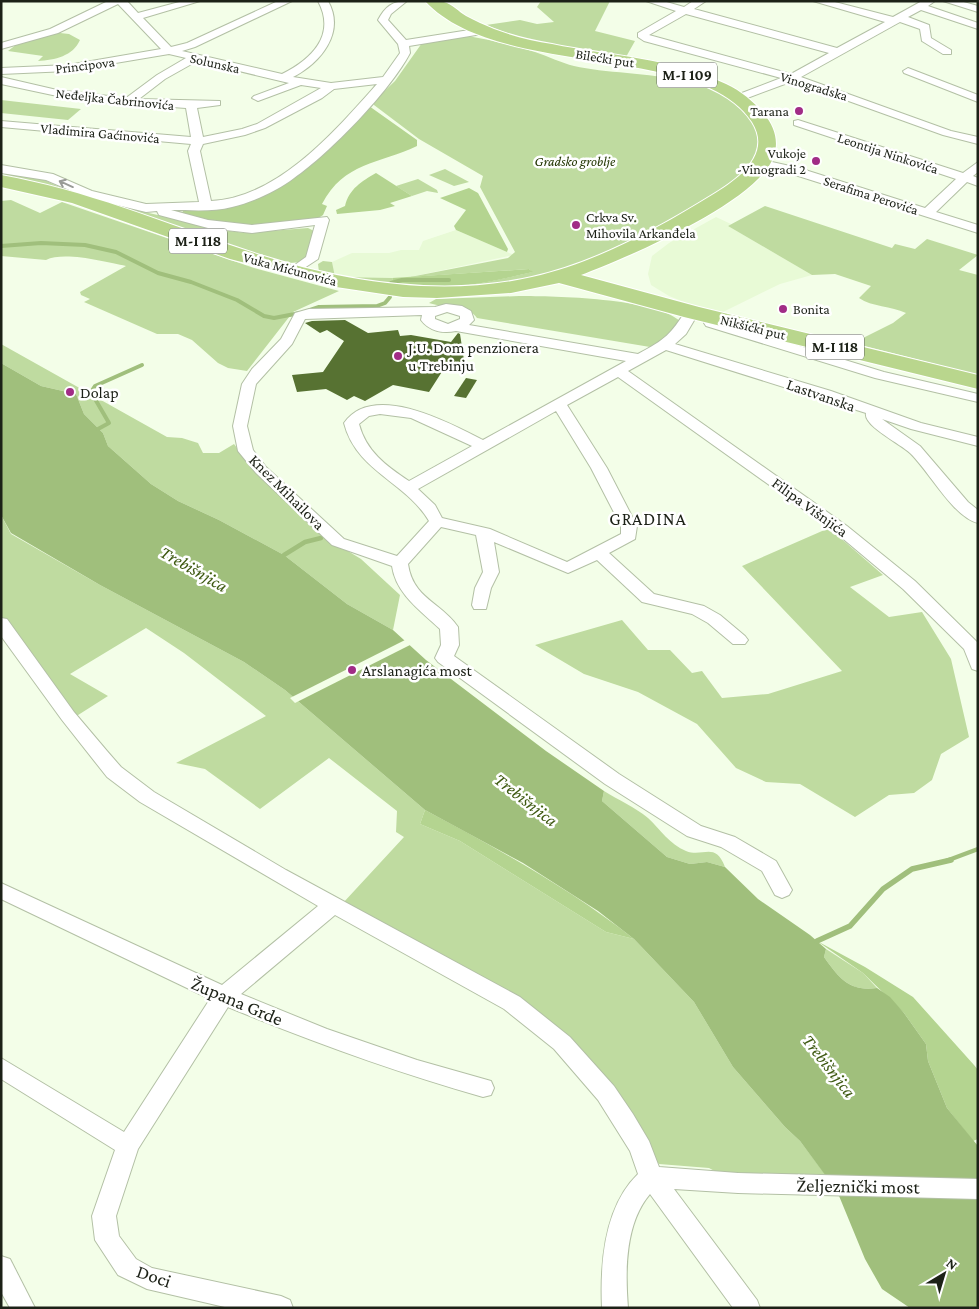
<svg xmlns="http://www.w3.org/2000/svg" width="979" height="1309" font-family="'Crimson Pro',serif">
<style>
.built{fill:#e8fad6}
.green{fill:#bfdba0}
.forest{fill:#b4d490}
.water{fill:#a0bf7c}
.pier{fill:#f3fee8}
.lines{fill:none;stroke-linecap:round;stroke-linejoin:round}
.stream-far2{stroke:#a0bf7c;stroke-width:4}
.stream-far1{stroke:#a0bf7c;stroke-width:4.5}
.stream{stroke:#a0bf7c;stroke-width:5.5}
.building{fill:#577232}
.street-casing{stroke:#b3c0a5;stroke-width:2}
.primary-casing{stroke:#fff;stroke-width:2}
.street{fill:#fff;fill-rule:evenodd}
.primary{fill:#b9d68d;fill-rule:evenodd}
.oneway{stroke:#999b97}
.poi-dot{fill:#a12c86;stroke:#fff;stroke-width:2}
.labels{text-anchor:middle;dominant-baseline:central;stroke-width:5;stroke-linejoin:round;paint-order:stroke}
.far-street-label{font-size:14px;fill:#1c2117;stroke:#fff}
.far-poi-label{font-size:14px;fill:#1c2117;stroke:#fff;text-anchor:end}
.far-park-label{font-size:14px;font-style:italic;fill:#243704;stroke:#fff}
.shield{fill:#fff;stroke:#60645d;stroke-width:1}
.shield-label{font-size:15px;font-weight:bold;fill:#1c2117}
.poi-label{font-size:16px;fill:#1c2117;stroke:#fff;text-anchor:start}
.street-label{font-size:16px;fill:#1c2117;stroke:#fff}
.neighbourhood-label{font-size:18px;letter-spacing:1px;fill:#1c2117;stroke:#fff}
.water-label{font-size:18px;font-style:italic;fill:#3e5911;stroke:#fff}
.near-street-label{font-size:19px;fill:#1c2117;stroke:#fff}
</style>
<rect width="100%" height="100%" fill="#f3fee8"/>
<g class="built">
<path d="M716,217L731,224L728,226L812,275L780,284L723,312L689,304L669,296L651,285L648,274L652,256L669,243Z"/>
<path d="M456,230L514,255L410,277L380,279L334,277L332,262L352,253H389L401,250H419L423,241Z"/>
</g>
<g class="green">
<path d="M541,1H610L595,31L635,41L626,57C579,49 530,44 486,25L520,20L537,24L554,22L537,7Z"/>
<path d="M51,32L69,34L80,40C73,56 55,60 38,61L43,56L8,51L21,41Z"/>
<path d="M468,36C490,40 513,45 535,52C548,56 561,63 574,66C635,80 748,65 763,148C745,183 709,199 675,217C633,240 587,262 541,278C490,296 375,297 324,276L319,272L318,264L323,261L332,262L335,277L392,278L395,283C439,295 489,282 532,272L529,269L410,277L508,258L515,252L480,187L483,176L419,139L374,105L373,102L395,81L422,43Z"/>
<path d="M1,100L81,109L68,120L1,113Z"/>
<path d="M445,169L469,182L454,186L429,175Z"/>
<path d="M1,173L40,178L70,192L106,203L222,230L245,233L308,228L316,232L313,252L300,262L280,264L1,180Z"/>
<path d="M418,179L437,190L438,193L427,191L412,196L396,186Z"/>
<path d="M11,200L40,213L62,202L254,268L339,291L293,312L247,371L228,368L218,363L192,340L178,334H157L84,302L90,299L81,295L80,292L126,266C106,262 64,251 46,260L1,256V201Z"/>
<path d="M765,206L892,248L895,244L915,249L927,239L978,255L959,270L978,275V375L853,343L893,323L906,313C891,306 872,307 859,298L871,286L835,274L812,275L728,226Z"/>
<path d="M519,296C555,296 654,298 680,321L656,348L477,318C469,305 443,308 429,303L436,299Z"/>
<path d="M1,344L167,437L182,438L198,443L203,453H219L234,444L248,463L333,542L361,559L400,595L393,630L347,604L284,555L219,520L178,501L151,484L108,446L103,433L84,414L76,394L41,386L1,363Z"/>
<path d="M1,515L11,534L100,585L244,662L285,690L425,810L420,824L460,841L606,932L634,939L694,1002L733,1067L785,1127L800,1141L828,1178L720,1174L709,1168L659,1164L650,1154L569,1040L538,1011L343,903L404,837L396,832L397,811L329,758L260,809L205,769L176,763L266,716L184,653L146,628L70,674L108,696L75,717L1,623Z"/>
<path d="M829,528L883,575L850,587L889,617L922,612L951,659L969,737L941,754L932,780L914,793L889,795L855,817L800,784L766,782L736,768L697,724L638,692L584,674L535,645L622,620L648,650H670L692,673L702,671L722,698L768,694L842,671L742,566Z"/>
<path d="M604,791C618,800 635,807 648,818C660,829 670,845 686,851C703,858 715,841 725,867L707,862L690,864L667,857L602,801Z"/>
<path d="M826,949L863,973L877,988C849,992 839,978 824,957Z"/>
</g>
<g class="forest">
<path d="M369,106L417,140V146C379,164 344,162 322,204L327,206L323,215L317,219L252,227L231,226L181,214L187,206L207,205L271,189Z"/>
<path d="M376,173L412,196L390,203L395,206L380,210L337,214L336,210L345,206C349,189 362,181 376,173Z"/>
<path d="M469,188L478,193L508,249L507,252L456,230L454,226L466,210L440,198Z"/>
<path d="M529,269L533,272C489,282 439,295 395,283L392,278Z"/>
<path d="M425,810C498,849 569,888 634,939L606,932L460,841L420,824Z"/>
<path d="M817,941L865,967L913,997L974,1065L978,1070V1139L973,1141L947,1108L928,1061L926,1044L904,1013L863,973Z"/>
</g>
<path class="water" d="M1,363L41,386L76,394L84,414L103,433L108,446L151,484L178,501L219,520L284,555L347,604L393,630L426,660L546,751L604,791L602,801L667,857L690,864L707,862L725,867L758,899L810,935L826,949L824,957C839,978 849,992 877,988L890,997L904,1013L926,1044L928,1061L947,1108L978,1146V1308H910L882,1289L865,1259L837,1191L800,1141L785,1127L733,1067L694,1002L634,939L598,911L523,863L425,810L285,690L244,662L100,585L11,533L1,515Z"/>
<path class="pier" d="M407,639L412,644L295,703L290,698Z"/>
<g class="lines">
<g class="stream-far2">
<path d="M1,246L41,243L85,245L116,252L158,273L191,282L237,300L264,316L274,318L300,313"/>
<path d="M390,287L391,283L402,280H449"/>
<path d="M310,310L319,307L377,306L385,303L390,297"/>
<path d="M98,429L109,423L91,392L95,386L142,365"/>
</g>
<g class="stream-far1">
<path d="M284,555L305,542L321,538"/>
<path d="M946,861L978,849"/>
</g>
<path class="stream" d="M817,941L850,926L883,889L912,869L951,860"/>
</g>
<g class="building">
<path d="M345,320L368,333L398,330L400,336L411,335L451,342L458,333L460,334L464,360L454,366L445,367L429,392L393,385L365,401L354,396L347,400L326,389L297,392L292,375L323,372L344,341L327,330L320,333L305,323L312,321Z"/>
<path d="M466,378L477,380L466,398L454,396Z"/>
</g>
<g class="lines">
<g class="street-casing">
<g id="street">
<path d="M108,1H127L138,13L183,1H200L143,18L171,47L187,43L278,1H292L195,47L182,51L282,74C310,60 337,36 318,1H328C346,33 320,63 293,77L331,83L383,77L400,53L398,44L378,20C385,7 392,1 407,1L391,14L388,20L406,40L482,28L487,31L482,34L409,46L410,53C390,91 330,153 294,178C277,191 253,202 232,207C214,212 191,210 171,210L208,220L252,225L327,217L329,220L318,259L292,276L285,272L306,257L315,225L252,233L208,228L159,215L157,211L146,212L88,198L46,180L1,173V165L53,174L92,191L146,204L199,202L188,151L191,144L1,127V121L191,137L186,108L76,100L1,84V77L57,90L126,98L157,75L186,58L169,54L68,71L1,74V68L68,65L161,49L118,4L58,33L1,49V43L50,29ZM197,61L289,83L254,96L252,98L258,101L301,85L321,88L257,124L242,129L203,137L197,108L220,105V101L139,99L165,79ZM377,84C335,131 278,198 211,201L200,151L203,144L245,135L265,128L322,98L334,89Z"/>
<path d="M646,1H663L684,7L693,1H706L694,9L837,48L885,22L813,1H831L893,17L922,1H935L928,6L978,23V29L921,10L908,17L929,25L931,38L951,50V54H943L922,41L920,29L900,22L801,77L951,131L978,137V144L943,135L793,81L742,100H734V96L781,78L644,41L638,37V33L676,11ZM686,14L829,53L791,74L649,35Z"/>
<path d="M943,1H960L978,6V12Z"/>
<path d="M908,68L978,95V102L904,73L903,71Z"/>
<path d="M798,120L963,173L978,162V172L973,176L978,178V186L967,182L936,212L978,225V233L792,174L759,167V161L763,160L799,168L925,208L956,179L794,125V121Z"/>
<path d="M446,304L462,306L471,311L474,320L469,325L638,354C666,339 670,335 687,309H697L699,312L686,334L675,344L831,391L921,423L978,437V446L911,429L882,419L920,446L968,502L978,510V523C953,517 929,471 910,453C901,444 863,426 866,413L666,350L628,371L847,526L915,581L978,643V671L972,669L964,649L903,589L835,532L618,377L567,405L607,468L637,526L635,539L609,553L654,594L704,606L720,615L745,636L748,640L745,644H733L708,623L692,614L642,602L597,560L568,573L494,542L499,572L491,588L486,609H474L472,605L475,588L483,572L476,535L441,527L408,564C413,599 441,602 458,627L459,645L454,656L619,774L701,826L735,837L776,861L792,890L789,895L782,898L775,895L762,871L721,847L687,836L605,784L438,662L435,658L441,645L440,629C421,611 396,594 392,566L332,545L256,473L238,451L233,426L242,384L252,369L281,339L295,313L309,309L435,307ZM447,312L460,316V319L448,324L435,319V316ZM422,315L421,320C429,331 443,334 456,331L626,361L483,440C450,423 373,381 344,423C356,471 406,482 429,521L397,556L344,539L266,467L253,450L247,426L256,384L292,344L305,319ZM556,411L591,468L621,526V534L567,562L490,529L442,518L435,505L418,489ZM380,414L411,418L472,446L409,481C386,466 366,451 359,424L369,416Z"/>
<path d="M711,319L884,372L978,394V402L875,378L706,326L704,323Z"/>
<path d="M1,618L7,619L74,712L107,751L121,767L154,792L286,870L520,997L570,1037L614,1086L633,1114L649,1141L659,1167L738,1173L978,1179V1199L738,1193L674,1189L757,1300L760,1308H733L650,1194C625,1223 625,1271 628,1308H602C600,1263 604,1207 638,1174L630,1151L598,1100L554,1049L504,1009L335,915L241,994L327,1029L417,1060L491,1081L494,1088L491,1095L483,1097C396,1072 312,1042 228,1007L138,1149L116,1216L119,1236L136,1259L152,1268L281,1296L290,1300L293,1308H229L147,1289L118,1275L95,1240L92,1216L115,1150L1,1079V1058L124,1132L210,999L1,899V883L222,985L318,906L140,802L107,777L62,720L1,636Z"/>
<path d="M1,1256L10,1259L35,1308H10L1,1292Z"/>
</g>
</g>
<g class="primary-casing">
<path id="primary" d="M425,1C431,1 439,0 444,2C452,4 459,12 466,16C475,21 485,25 494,29C512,36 533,41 552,44C610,56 672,58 726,84C741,91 753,101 764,114C774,126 779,140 774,156C758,202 626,258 581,275L699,307L978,375V389L684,317L559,283L511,293L437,298L403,297L336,287L230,259L72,203L1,187V175C85,190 162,222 242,249C334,280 436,299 532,277C595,263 657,229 712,195C737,180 773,155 752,122C701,42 498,80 425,1Z"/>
</g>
<use href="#street" class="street"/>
<use href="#primary" class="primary"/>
</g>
<defs><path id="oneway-shaft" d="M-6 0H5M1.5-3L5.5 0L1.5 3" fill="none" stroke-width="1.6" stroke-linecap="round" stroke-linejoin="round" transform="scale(1.25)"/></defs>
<use class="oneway" href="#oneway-shaft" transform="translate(66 184) rotate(-156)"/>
<g class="poi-dot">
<circle cx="799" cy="111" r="5"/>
<circle cx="816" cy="161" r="5"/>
<circle cx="576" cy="225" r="5"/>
<circle cx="783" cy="309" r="5"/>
<circle cx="398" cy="356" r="5"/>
<circle cx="70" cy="392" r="5"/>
<circle cx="352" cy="670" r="5"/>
</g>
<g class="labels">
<g class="far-street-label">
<text transform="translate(605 58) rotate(9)">Bilećki put</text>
<text transform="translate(215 63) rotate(13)">Solunska</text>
<text transform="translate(85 65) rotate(-7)">Principova</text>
<text transform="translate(814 86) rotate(17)">Vinogradska</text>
<text transform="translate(115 99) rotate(6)">Neđeljka Čabrinovića</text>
<text transform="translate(100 133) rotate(5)">Vladimira Gaćinovića</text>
<text transform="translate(888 153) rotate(18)">Leontija Ninkovića</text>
<text transform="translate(871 195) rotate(18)">Serafima Perovića</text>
<text transform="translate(290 269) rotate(15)">Vuka Mićunovića</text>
<text transform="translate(753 327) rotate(14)">Nikšićki put</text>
</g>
<g class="far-poi-label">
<text x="789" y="111">Tarana</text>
<text x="806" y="153">Vukoje<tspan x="806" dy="16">-Vinogradi 2</tspan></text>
<text x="586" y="217" text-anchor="start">Crkva Sv.<tspan x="586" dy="16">Mihovila Arkanđela</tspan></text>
<text x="793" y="309" text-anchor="start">Bonita</text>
</g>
<g class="far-park-label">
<text x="575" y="161">Gradsko groblje</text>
</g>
<g class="shield">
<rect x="657" y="62.5" width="60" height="25" rx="4"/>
<rect x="169" y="228.5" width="58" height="25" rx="4"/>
<rect x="806" y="334.5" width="58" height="25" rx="4"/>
</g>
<g class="shield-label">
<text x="687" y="75">M-I 109</text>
<text x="198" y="241">M-I 118</text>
<text x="835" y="347">M-I 118</text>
</g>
<g class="poi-label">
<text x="408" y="347">J.U. Dom penzionera<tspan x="408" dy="18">u Trebinju</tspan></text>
<text x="80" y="392">Dolap</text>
<text x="362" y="670">Arslanagića most</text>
</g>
<g class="street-label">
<text transform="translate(821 395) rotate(19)">Lastvanska</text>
<text transform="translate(287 492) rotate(45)">Knez Mihailova</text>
<text transform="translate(810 507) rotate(36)">Filipa Višnjića</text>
</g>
<g class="neighbourhood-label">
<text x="648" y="519">GRADINA</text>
</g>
<g class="water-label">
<text transform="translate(194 569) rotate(30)">Trebišnjica</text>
<text transform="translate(526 800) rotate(38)">Trebišnjica</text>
<text transform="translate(829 1066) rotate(52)">Trebišnjica</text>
</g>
<g class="near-street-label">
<text transform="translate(237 1001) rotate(23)">Župana Grde</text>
<text transform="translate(858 1186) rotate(1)">Željeznički most</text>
<text transform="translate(154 1276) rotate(19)">Doci</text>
</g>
</g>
<rect width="979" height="1309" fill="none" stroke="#1c2117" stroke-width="5"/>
<g transform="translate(944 1274) rotate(38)" stroke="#ffffff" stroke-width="4" paint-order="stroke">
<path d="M0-4L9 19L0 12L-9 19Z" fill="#1c2117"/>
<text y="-8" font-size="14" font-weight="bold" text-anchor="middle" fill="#1c2117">N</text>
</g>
</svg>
